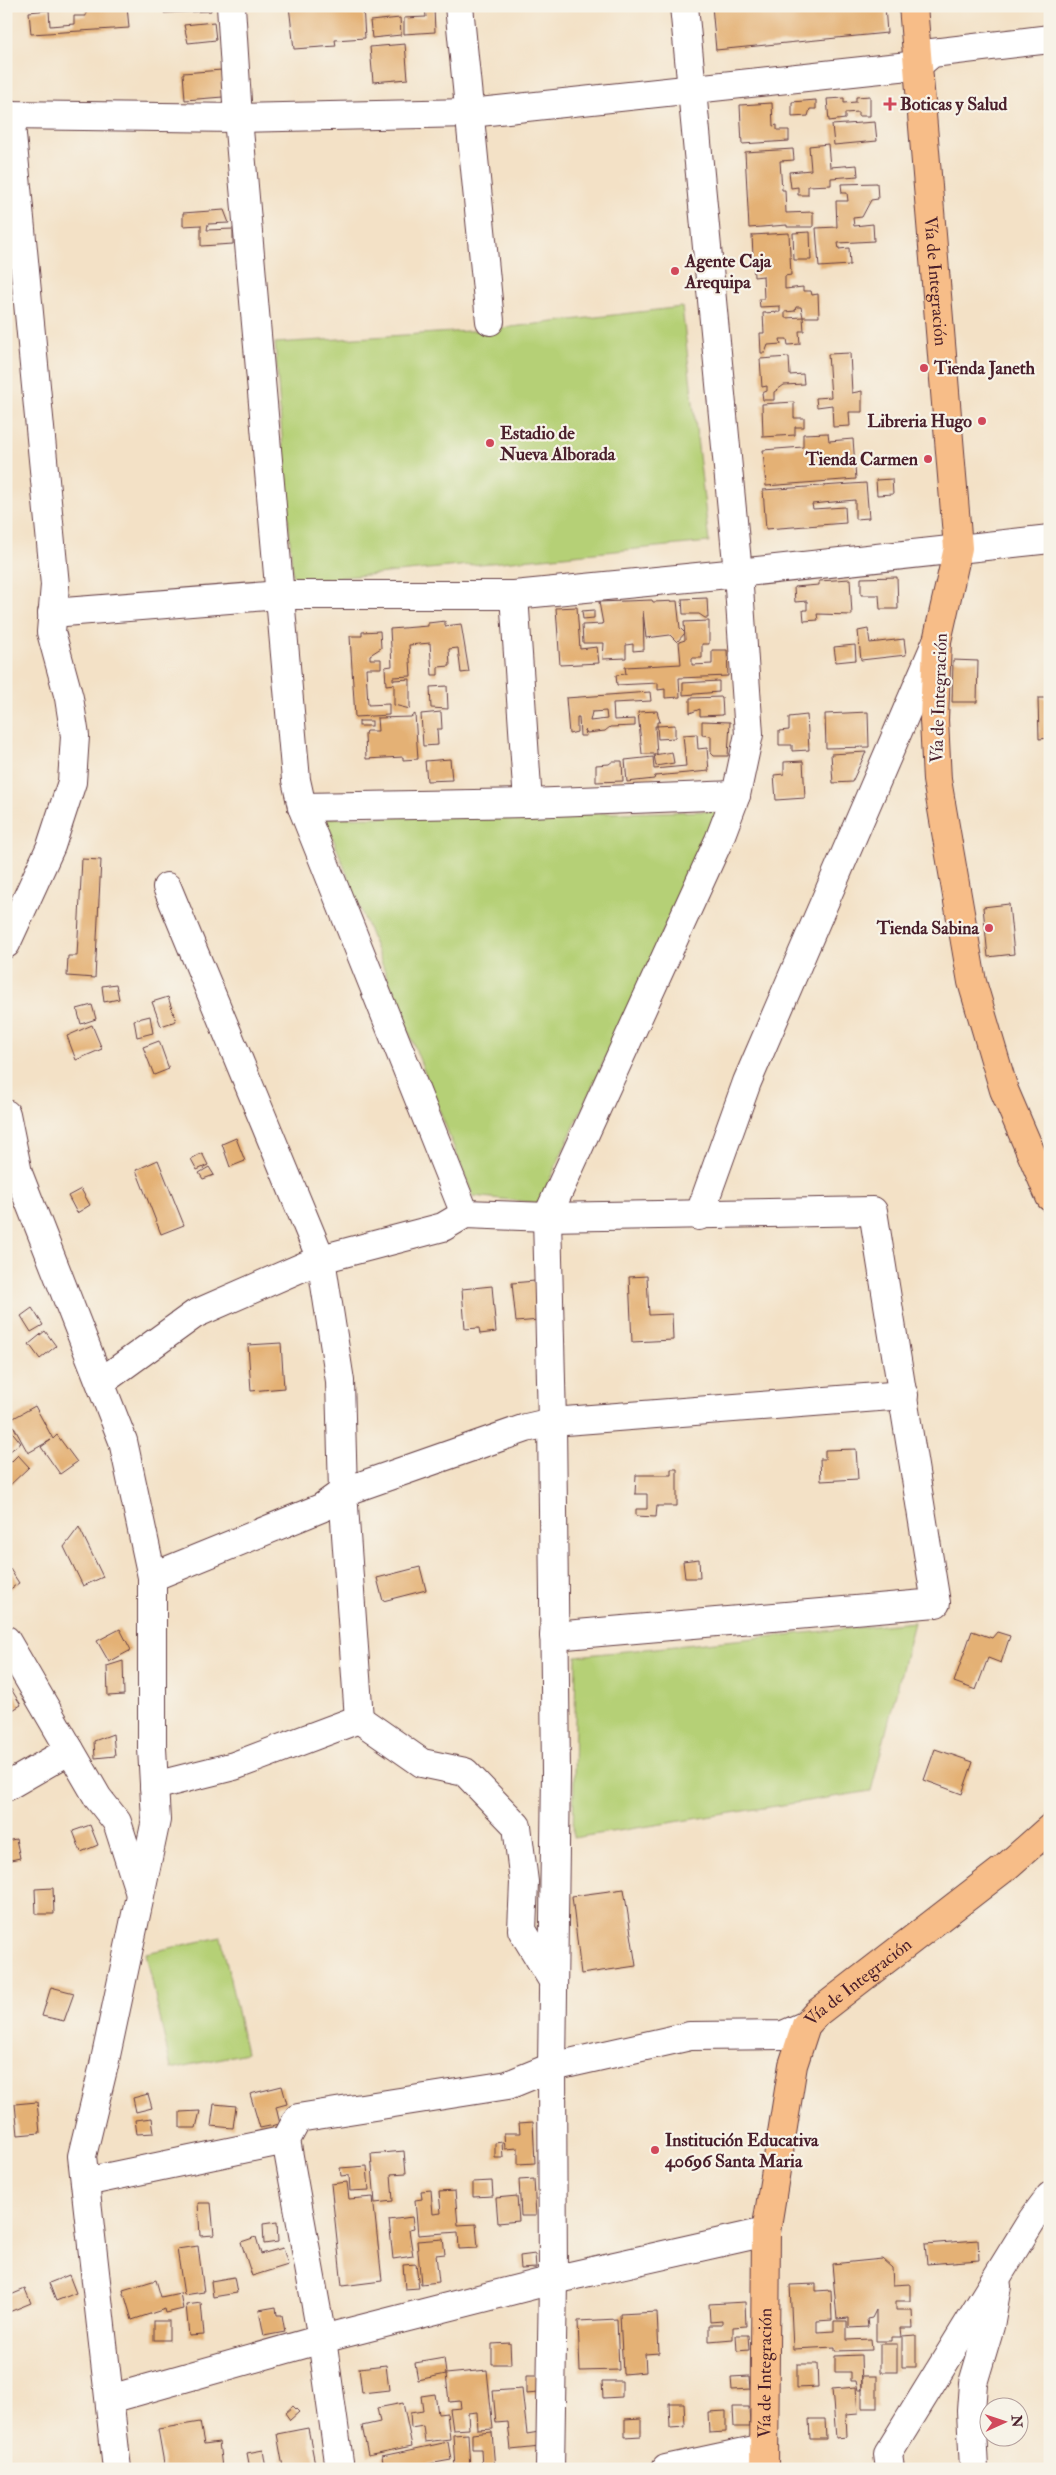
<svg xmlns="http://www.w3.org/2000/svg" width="1056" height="2475" font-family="'IM FELL Double Pica',serif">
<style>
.green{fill:#b5d076;stroke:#807850}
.building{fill:#e4b175;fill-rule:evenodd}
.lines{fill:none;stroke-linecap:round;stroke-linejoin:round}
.minor-casing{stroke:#633c42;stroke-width:30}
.major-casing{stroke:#633c42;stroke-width:30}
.minor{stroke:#fff;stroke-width:28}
.major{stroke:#f7bd88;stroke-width:28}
.poi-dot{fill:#d1495b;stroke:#f7f3e8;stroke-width:2}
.labels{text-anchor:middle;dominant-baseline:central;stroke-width:4.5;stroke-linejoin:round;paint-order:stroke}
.poi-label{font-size:18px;font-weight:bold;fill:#4a1f2b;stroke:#f7f3e8;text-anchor:start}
.street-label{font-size:18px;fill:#4a1f2b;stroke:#f7f3e8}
</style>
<rect width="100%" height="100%" fill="#f7f3e8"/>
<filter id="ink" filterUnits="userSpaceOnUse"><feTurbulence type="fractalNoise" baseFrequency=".02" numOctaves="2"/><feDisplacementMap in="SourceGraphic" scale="10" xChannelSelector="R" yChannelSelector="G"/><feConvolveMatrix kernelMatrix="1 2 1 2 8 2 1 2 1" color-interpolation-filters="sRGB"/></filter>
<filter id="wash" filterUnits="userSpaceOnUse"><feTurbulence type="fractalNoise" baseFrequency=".0096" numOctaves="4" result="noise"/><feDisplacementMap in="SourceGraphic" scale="20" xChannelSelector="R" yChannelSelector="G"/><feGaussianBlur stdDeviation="1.12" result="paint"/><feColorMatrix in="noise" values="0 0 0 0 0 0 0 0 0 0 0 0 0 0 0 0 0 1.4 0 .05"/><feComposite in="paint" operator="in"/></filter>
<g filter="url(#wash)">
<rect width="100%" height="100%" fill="#f3e1c6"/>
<g class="green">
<path d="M682,307L709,542L293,582L275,343L485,330Z"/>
<path d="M718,811L539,1203L473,1196L325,818Z"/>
<path d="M914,1622L871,1791L573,1838L576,1656Z"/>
<path d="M221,1937L246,2053L171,2069L146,1953Z"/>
</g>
<g id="blocks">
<g class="building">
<path d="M127,6L129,28L31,34L29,12L49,10L50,26L74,24V16H86V7Z"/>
<path d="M164,6H210L211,11L164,13Z"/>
<path d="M289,6H363L365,38L335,40L336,46L294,49Z"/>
<path d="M712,6H885L887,33L716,50Z"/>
<path d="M425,7H434L435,32L404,34V18L426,17Z"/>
<path d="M400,18L401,35L372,38L370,21Z"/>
<path d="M214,22L216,40L188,43L184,25Z"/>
<path d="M405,44L408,79L373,82L370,47Z"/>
<path d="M222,70L223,97L185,100L183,73Z"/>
<path d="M870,96V116H858V112L845,113V119L829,121L827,99L844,98V103L856,102V97Z"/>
<path d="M816,100V109H810L808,116L792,117V102Z"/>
<path d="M772,103L773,126L777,125V130H789V141L742,144L740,105Z"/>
<path d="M875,122L877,141L834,145L832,125Z"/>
<path d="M828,144L830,167L857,165L858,176L831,178V185L808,186V195H798V187L791,188L789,172L811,170L809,146Z"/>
<path d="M793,149L794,160L780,161L782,190H785L786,213L813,212V227H787V225L749,228L745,152Z"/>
<path d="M877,183L878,199L871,200L862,217L853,218L854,226L873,224L874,241L838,243L839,249L849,248L850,265L819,267L816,228L837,227L836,201H848L847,193H842L841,184Z"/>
<path d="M224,210L229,223L208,224L207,230L233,229V244L201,246V225L183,226V213Z"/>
<path d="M810,232L811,260H794L793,233Z"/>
<path d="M789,233L791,275L785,276V289L803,287V291H811L812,295L818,294L819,317H803L801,307H796L795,311L785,312V318L803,317L804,331H799L800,344L788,345L787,339H780L781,344L768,345L765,353H761L760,333H764L763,313L780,312V306L760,307L759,299H764L763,276L754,277L752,235Z"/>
<path d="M850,353L852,393L862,391V412H849L850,426L833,427L832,405L817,407L816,398L831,397L828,354Z"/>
<path d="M789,357L790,375L803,374L804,384L784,385L774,392V400H763L762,393L767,391V386L762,387L760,359Z"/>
<path d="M794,402V418H804V427H795V435L763,437L762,404Z"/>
<path d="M828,433L829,441L853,439L856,479L766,486L763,450L803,447V434Z"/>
<path d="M892,479L893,494L877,495L876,480Z"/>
<path d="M866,483L869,518L855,519V500L812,504L813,509L845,507L846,523L766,529L763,490Z"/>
<path d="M897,577L898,609H880L879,595H861V578Z"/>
<path d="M850,579L852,615L817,614L818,620L804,621L803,610H807V601L795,602L794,587L819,585V581Z"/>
<path d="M707,598L708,618H705L699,614H683L682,599Z"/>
<path d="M652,600L653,602L677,601L680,628L685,633L677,642L670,635L646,638L643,611L644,650L633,651V644L626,645V658L603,659L604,643H583L582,625L603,624L599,602Z"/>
<path d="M577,607L580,649L597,647L599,663L560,665L556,608Z"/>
<path d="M594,610V618L583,619L582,611Z"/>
<path d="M445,621V626L461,624L469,672L461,673L458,648L449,649L450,666L438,667V675H432L430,643L409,645L411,676L393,677V680L410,679V709L394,705V684L386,685L385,667L392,666L390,629L428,626V623Z"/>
<path d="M709,621V644H702V658H692V665L712,664V650H727L728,676L679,678L680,697L665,698V689L658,690V683L617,685L616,675L626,674L625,667L681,664L679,642L685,640L684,622Z"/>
<path d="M868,629L870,643L904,639L906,655L861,660L858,631Z"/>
<path d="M380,631L381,648L370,655V659H381V668H366L368,705L389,704V715L355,717L350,636H362V632Z"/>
<path d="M855,645L856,660L836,662L834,647Z"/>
<path d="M953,660L978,661L977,702H952Z"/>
<path d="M719,681V692L683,695V683Z"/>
<path d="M447,686L448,709L431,708L430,687Z"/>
<path d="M650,692L651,701L613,703L614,720L635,719V726L610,727L605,731L587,733L585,730L586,736H580L579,717H577V732L569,734L566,698ZM606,711L607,719L590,721L592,712Z"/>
<path d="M722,697L723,715L700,716V709L690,713V698Z"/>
<path d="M1038,698H1050V738L1039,739Z"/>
<path d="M657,711L660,722H657V726H655L657,754H642L638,712Z"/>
<path d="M441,712L442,729H437L438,745L423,746L421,714Z"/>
<path d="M868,712L869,747L826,748L825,714Z"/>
<path d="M415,714L418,759L403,760V757L366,759L365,734L366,731H378L377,718L411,717Z"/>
<path d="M807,715L809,750L792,751V745H779V731L789,730V717Z"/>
<rect x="359" y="721" width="13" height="5"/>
<path d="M702,721L730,722L728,756H714L711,753V736L702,735Z"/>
<path d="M675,725V738L658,739L657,726Z"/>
<path d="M697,734L698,749L707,748L709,771L655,776L654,779L627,782L625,760L653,757L654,769L686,766L683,735Z"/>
<path d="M672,752L674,763L656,766L654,755Z"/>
<path d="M866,752L852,782L833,783L831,754Z"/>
<path d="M450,759L452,780L427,781L425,761Z"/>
<path d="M613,761H622L623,781L596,782V765L609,764Z"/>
<path d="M803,761L805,798L776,800L774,775L784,774V762Z"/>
<path d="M82,859L101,860L95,978L67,976L68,956H77Z"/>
<path d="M1009,904L1014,954L988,957L983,907Z"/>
<path d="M116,984L119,999L104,1002L102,986Z"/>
<path d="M168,997L176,1021L161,1026L152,1002Z"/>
<path d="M92,1005L96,1019L81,1024L77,1009Z"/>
<path d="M150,1016L153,1033L137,1037L134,1020Z"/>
<path d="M92,1025L102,1049L76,1060L67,1036Z"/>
<path d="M159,1041L169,1069L154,1075L143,1047Z"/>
<path d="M236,1138L245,1161L230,1167L222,1144Z"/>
<path d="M202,1153L208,1165L197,1170L191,1159Z"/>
<path d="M158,1160L184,1225L161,1234L136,1170Z"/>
<path d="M209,1167L214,1175L203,1179L199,1173Z"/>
<path d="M81,1189L90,1205L77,1213L68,1196Z"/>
<path d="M647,1276L649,1315L672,1314L673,1340L632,1342L629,1277Z"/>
<path d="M535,1281L539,1320L516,1322L512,1283Z"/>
<path d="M492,1286L496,1332L480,1334L479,1328L465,1329L462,1289Z"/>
<path d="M32,1308L43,1325L31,1332L21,1316Z"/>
<path d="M45,1331L56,1346L40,1359L29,1344Z"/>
<path d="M281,1343L284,1388L251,1391L248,1345Z"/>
<path d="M35,1406L53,1439L57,1435L77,1462L60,1474L41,1447L51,1440L28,1453L10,1420Z"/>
<path d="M6,1424L21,1443L6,1454Z"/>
<path d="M856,1449L858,1479L821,1481L820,1459H825V1450Z"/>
<path d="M18,1455L29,1467L8,1487L6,1485V1467Z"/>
<path d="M671,1469H677V1506H657L656,1517L636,1516V1509H647V1494H635L636,1475H671Z"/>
<path d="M79,1527L103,1577L83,1586L64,1547Z"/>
<path d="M699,1559L700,1578H685L683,1561Z"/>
<path d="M420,1567L426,1590L383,1601L377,1578Z"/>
<path d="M10,1569L19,1583L6,1592V1572Z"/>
<path d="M120,1629L131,1650L109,1662L97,1641Z"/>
<path d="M972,1631L992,1638L997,1632L1010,1636L1001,1663L988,1658L976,1690L954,1682Z"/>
<path d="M123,1661L124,1695L108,1696L107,1666Z"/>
<path d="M11,1689L21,1705L6,1714V1692Z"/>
<path d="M113,1734L115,1756L95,1758L94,1741Z"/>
<path d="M935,1749L973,1762L962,1794L924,1780Z"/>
<path d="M90,1825L98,1845L81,1852L73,1831Z"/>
<path d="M16,1839L20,1858L6,1861V1841Z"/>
<path d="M53,1888L54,1914H36L35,1889Z"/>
<path d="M624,1889L636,1966L581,1974L572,1896Z"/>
<path d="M51,1987L74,1993L64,2021L42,2016Z"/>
<path d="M282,2086L287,2104L276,2107L280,2124L260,2128L250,2094Z"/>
<path d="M148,2094L152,2108L136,2112L133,2098Z"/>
<path d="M37,2102L40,2133L18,2135L15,2104Z"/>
<path d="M214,2104L236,2106L233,2128L211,2126Z"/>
<path d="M200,2111L196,2128H180V2112Z"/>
<path d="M152,2118L154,2133L137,2134L135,2120Z"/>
<path d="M533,2122L535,2163L518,2164V2148L505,2149L504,2133H520L519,2123Z"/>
<path d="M502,2142L503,2158H495V2143Z"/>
<path d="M404,2151L406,2173L391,2174L393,2201L375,2203L371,2154Z"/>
<path d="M367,2166L369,2190L350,2191L349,2175L341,2176L340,2168Z"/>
<path d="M534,2179L536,2216H521L519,2180Z"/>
<path d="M492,2181L493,2196L473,2197V2182Z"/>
<path d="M347,2182L349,2199L373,2197L382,2281L342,2286L331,2184Z"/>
<path d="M431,2190L433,2214L441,2213L439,2192L455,2191L458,2225L476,2224L478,2248L459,2249L458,2232L418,2235L415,2200L422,2199L421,2191Z"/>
<path d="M517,2196L519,2221L498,2223L496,2198Z"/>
<path d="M198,2203H211L214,2235L200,2236Z"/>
<path d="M412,2217L414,2229L409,2230L413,2256L393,2259L389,2220Z"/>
<path d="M277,2222L278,2242L264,2244L263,2224Z"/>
<path d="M256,2237L261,2254L283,2248L288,2265L252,2276L241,2242Z"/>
<path d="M443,2239L445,2254L436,2255L439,2282L421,2284L417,2241Z"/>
<path d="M978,2240L979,2260L927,2264L925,2244Z"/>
<path d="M198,2246L204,2292L184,2295L177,2249Z"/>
<path d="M535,2254L536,2268L521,2269L520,2256Z"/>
<path d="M882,2259L892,2268L893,2285L910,2284V2301H896V2310H912L913,2328H900L901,2337H891V2341H876V2310L872,2318L867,2319L868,2327L849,2328V2318L837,2319L832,2264Z"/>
<path d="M416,2264L419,2288L405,2289L403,2265Z"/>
<path d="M69,2275L76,2293L56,2301L49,2283Z"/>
<path d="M234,2277L237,2293L213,2297L211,2281Z"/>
<path d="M156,2280L161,2297L180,2293L183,2309L166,2313L165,2309L132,2320L123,2290Z"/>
<path d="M816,2284V2291L831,2290L832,2320L817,2321V2332L834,2331V2321H847V2340L871,2339L872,2350L835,2351V2347L793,2349L790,2285Z"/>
<path d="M25,2289L31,2303L9,2312L6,2297Z"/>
<path d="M745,2302L746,2326L733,2327V2339L709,2341V2325H722V2321L710,2322L709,2304Z"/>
<path d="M201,2303L204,2335L189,2336L186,2305Z"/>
<path d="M276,2307L277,2315H282L285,2332L264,2336L259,2310Z"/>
<path d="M657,2312L659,2353L645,2354L646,2372L623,2374L620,2314Z"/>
<path d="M617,2319L619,2370L580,2371L578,2321Z"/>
<rect x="154" y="2321" width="15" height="19"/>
<path d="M736,2335H748L749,2350L737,2351Z"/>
<path d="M916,2335V2367H902V2336Z"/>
<path d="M510,2343L511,2364H492V2344Z"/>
<rect x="880" y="2344" width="17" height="28"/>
<path d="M861,2355L862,2390H858L856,2381H851V2372H835V2356Z"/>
<path d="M444,2358L446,2374L418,2380L415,2363Z"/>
<path d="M797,2364H817L818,2387L797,2388Z"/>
<path d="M386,2365L389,2390L362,2393L359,2368Z"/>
<path d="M487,2370L493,2429L478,2430L477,2412L468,2413L469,2429L453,2430L450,2409L461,2408L460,2401L449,2402L446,2374Z"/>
<path d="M526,2376H538L539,2393L526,2394Z"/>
<path d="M749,2376L750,2389L732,2390L731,2377Z"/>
<rect x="862" y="2376" width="15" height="32"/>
<path d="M602,2381H622V2397L603,2398Z"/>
<path d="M856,2387L858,2414L846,2415L847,2437L836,2438L832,2389Z"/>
<path d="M522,2389L527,2434L539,2432L540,2447L511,2450L508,2422L496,2423L493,2391Z"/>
<path d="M435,2394L438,2414L447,2413L450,2439L425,2442L423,2426L411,2428L410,2413L423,2411L421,2396Z"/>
<path d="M403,2403L412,2446L368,2455L362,2426L380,2422L377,2408Z"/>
<path d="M669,2403H684L685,2427L670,2428Z"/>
<path d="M293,2406L299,2412L290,2420L285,2413Z"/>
<path d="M733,2407H749L750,2427H734Z"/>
<path d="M726,2411V2432L709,2433L708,2412Z"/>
<path d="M641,2418V2436L625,2437V2419Z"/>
<path d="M809,2419H825L826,2439H810Z"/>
<path d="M200,2422L204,2444L219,2442L222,2468L165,2469L158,2429Z"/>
<path d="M308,2428L316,2469H277L283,2467L277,2434Z"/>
<path d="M492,2432L495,2469H482L481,2449H472V2434Z"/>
<path d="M468,2434L470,2469H455L453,2435Z"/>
<path d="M448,2442L451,2460L401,2469H384L382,2456Z"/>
<path d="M263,2450L266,2469H250L247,2453Z"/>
</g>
</g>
</g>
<g filter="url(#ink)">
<use href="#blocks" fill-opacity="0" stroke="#633c42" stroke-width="1"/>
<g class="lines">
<g class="minor-casing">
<g id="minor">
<path d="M231,6L238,118L296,780L302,807L465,1214"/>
<path d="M459,6L490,321"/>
<path d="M6,115L238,118L470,113L918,65L932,53L1050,39"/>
<path d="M514,595L528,803"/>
<path d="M52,613L280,595H514L738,573L1050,539"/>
<path d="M302,807L528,803L736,795"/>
<path d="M167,887L321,1259L340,1381L343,1492L359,1719"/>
<path d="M6,944L51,846L72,782L75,736L69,698L51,632L55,585L10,114"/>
<path d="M6,1114L18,1173L123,1441L152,1577V1748L156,1820L104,2065L82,2156L117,2469"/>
<path d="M699,1216L747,1082L936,643"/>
<path d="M101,1382L195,1314L321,1259L443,1227L465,1214L547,1217L873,1211L936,1603L554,1636"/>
<path d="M152,1577L321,1508L343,1492L526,1428L552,1422L904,1395"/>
<path d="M6,1640L98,1798L117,1822L140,1894"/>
<path d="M359,1719L422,1763L465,1772L517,1826L524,1882L522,1930L553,1981"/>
<path d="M154,1786L234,1766L359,1719"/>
<path d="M6,1787L70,1750"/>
<path d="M85,2182L286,2140"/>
<path d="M110,2399L322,2339L553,2280L766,2232"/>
<path d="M340,2469L322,2339L286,2140L298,2118L508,2085L552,2067L690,2036L783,2035L806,2025"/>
<path d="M550,2469L553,2280L552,2067L556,1772L552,1422L547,1217L719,840L736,795L749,734L738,573L684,6"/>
<path d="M666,2469L764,2448"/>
<path d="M890,2469L888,2454L1032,2220L1050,2196"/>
<path d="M974,2469L971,2411L973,2383L990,2326L997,2286"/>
</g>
</g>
<g class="major-casing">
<g id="major">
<path id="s1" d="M913,6L958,548L937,641L934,720L937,780L972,982L1004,1090L1050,1197"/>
<path id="s2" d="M764,2469L766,2232L793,2065L806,2025L817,2013L1006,1867L1050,1828"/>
</g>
</g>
<use href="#minor" class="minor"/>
<use href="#major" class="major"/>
</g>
</g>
<g class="poi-dot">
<path d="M887.5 96.5h5v5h5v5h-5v5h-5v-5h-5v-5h5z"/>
<circle cx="675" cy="271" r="5"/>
<circle cx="924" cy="368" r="5"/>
<circle cx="982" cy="421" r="5"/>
<circle cx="490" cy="443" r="5"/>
<circle cx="928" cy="459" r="5"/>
<circle cx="989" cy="928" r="5"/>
<circle cx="655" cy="2150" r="5"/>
</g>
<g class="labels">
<g class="poi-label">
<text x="900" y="104">Boticas y Salud</text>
<text x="685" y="261">Agente Caja<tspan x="685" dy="21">Arequipa</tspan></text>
<text x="934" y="368">Tienda Janeth</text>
<text x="972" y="421" text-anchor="end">Libreria Hugo</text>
<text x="500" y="433">Estadio de<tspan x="500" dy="21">Nueva Alborada</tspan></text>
<text x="918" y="459" text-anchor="end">Tienda Carmen</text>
<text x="979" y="928" text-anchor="end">Tienda Sabina</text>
<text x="665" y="2140">Institución Educativa<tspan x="665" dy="21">40696 Santa Maria</tspan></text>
</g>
<g class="street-label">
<text stroke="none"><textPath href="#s1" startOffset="276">Vía de Integración</textPath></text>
<text transform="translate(939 698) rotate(-88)">Vía de Integración</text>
<text stroke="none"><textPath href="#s2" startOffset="516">Vía de Integración</textPath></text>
<text stroke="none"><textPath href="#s2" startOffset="96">Vía de Integración</textPath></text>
</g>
</g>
<rect width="1056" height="2475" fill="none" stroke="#f7f3e8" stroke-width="25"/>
<g transform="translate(1004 2422) rotate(87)"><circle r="24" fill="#f7f3e8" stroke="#b29e9c"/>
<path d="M0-4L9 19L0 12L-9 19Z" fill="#d1495b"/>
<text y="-8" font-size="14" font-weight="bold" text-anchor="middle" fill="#4a1f2b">N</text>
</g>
</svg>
